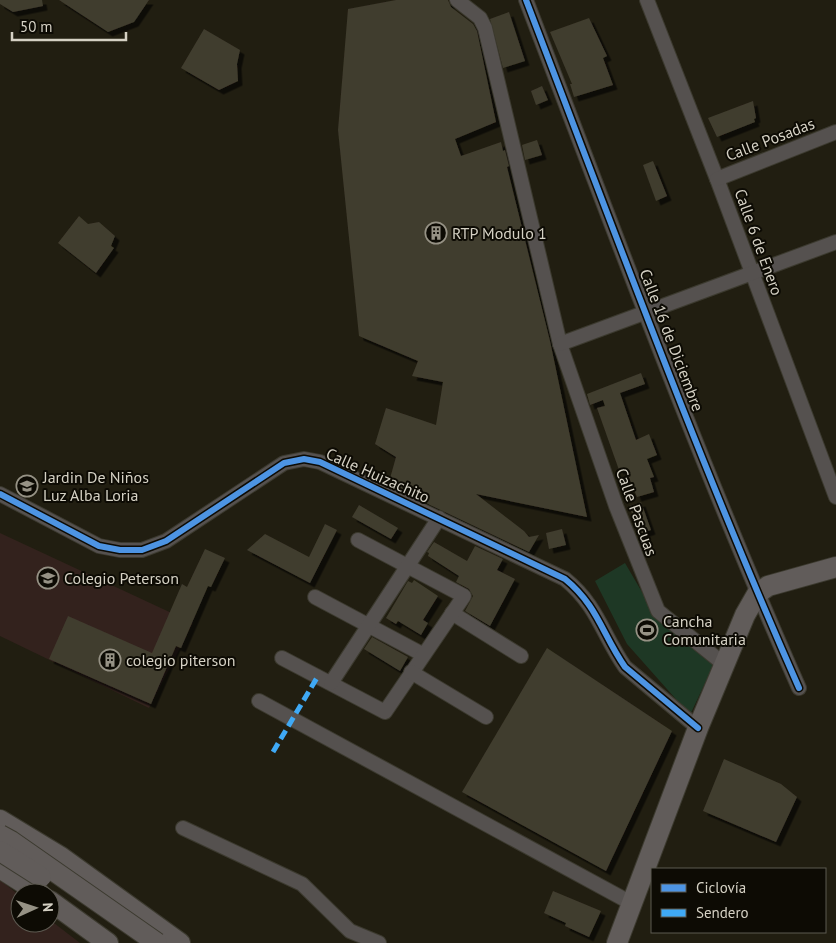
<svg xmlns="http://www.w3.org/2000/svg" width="836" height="943" font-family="'PT Sans',sans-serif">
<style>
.education{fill:#33221d}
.green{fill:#1e3825}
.building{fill:#403c2e;filter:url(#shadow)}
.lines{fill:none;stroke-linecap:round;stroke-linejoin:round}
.street-casing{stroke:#3c3a2f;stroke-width:16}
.secondary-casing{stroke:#3c3a2f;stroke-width:22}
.street{stroke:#55514f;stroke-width:14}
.secondary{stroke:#615c5a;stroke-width:20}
.secondary-bridge-casing{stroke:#3c3a2f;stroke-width:22;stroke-linecap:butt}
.secondary-bridge{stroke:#615c5a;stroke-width:20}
.quiet{stroke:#3fa9f5;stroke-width:5;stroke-dasharray:10 5;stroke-linecap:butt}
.cycleway-casing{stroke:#0d0b04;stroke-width:9}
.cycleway{stroke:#4d94e3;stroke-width:6}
.labels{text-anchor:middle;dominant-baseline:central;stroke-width:4;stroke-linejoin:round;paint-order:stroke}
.street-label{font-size:16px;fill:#d5d1c4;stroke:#0d0b04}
.poi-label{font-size:16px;fill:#d5d1c4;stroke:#0d0b04;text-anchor:start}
</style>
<defs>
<filter id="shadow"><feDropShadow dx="4.5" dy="4.5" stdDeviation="0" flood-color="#0009"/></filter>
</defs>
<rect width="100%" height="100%" fill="#211e11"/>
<g class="education">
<path d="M0,533L193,623L149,708L0,636Z"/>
<path d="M0,880L20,896V923H50V920L80,943H0Z"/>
</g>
<path class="green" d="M625,563L656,616L715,662L690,715L627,644L595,581Z"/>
<g class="building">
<path d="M0,0H42L43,6L13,12L0,4Z"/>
<path d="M59,0H149L134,22L108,32Z"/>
<path d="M396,0H448L451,7L473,24L477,31L496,122L455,139L461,156L501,142L503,151L505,150L509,166L507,167L550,341L587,517L476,494L524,531L529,537L539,535L529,552L430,505L389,482L396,457L375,444L386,408L436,425L443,382L412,376L418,361L359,336L338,130L348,9Z"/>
<path d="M509,12L525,61L503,68L490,19Z"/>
<path d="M589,18L607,56L603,58L613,85L574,97L570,84H572L550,32Z"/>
<path d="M204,29L240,50L237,64L238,81L219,90L181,68Z"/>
<path d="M542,86L548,100L536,105L531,91Z"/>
<path d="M753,101L756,118L754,119L755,122L717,137L708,118Z"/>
<path d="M537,140L542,155L525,160L522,145Z"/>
<path d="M653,161L667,196L656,201L643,165Z"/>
<path d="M79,216L88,224L99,222L115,236L111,246L114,248L96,273L58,243Z"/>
<path d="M641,373L645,384L620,393L636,440L649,434L657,455L647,459L654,477L650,478L654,492L637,497L625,468L619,470L597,408L605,406L603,400L590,405L587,394Z"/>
<path d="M641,502L651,530L640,534L629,506Z"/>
<path d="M359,505L398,528L391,539L352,517Z"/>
<path d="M325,524L337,530L310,583L247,550L265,534L309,557Z"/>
<path d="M562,529L566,545L549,549L546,533Z"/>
<path d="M434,542L467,561L475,546L503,559L497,570L515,579L490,626L465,611L473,596L469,589L456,582L459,576L428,556L429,553L427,552Z"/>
<path d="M205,549L225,558L211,587L208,586L181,648L176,646L151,704L49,659L68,616L152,653L182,584L187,587Z"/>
<path d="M414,580L438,596L423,620L428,623L421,635L398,621L396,624L386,618L408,581L412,583Z"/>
<path d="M372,637L408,657L400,671L364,649Z"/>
<path d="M547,648L672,731L606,871L462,792Z"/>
<path d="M724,759L781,784L797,797L776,842L703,811Z"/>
<path d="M553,891L601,911L589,937L565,926L566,923L544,913Z"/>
</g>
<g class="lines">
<g class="street-casing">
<g id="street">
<path d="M457,0L480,18L485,28L560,344L616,506L658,611L725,665"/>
<path d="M526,0C614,230 699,462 799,688"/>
<path d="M647,0L717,179L836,497"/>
<path d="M717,179L836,132"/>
<path d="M560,344L836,242"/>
<path d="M0,494L99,546L120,550H142L166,541L284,463L304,459L320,462L565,579C598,606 602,634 625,667L698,728"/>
<path d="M315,597L422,654"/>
<path d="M452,613L521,656"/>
<path d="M282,658L385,712L464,596L358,540"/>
<path d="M411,672L486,717"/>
<path d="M331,683L439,518"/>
<path d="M259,701L633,904"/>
<path d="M183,828L302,884L350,931L379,943"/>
</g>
</g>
<g class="secondary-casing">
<g id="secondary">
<path d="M0,820L61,857L180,943"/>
<path d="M0,868L39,893"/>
<path d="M50,901L108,943"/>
<path d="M617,943L698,728L745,615L757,594L768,586L836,567"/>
</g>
</g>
<use href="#street" class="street"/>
<use href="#secondary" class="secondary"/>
<g class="secondary-bridge-casing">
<g id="secondary-bridge">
<path d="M0,835L11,841L157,943"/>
<path d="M0,851L41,877"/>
</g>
</g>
<use href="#secondary-bridge" class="secondary-bridge"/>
<path class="quiet" d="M273,752L318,676"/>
<g class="cycleway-casing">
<g id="cycleway">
<path d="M526,0C614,230 699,462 799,688"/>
<path d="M0,494L99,546L120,550H142L166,541L284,463L304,459L320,462L565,579C598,606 602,634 625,667L698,728"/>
</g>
</g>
<use href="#cycleway" class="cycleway"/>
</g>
<defs>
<g id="building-ring" transform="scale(1.125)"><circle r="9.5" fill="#0d0b04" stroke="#969285" stroke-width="1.5"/><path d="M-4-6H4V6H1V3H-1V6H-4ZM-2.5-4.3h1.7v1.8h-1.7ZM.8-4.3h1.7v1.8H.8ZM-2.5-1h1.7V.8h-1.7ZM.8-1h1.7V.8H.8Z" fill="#969285"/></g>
<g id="school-ring" transform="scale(1.125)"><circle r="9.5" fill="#0d0b04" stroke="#969285" stroke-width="1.5"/><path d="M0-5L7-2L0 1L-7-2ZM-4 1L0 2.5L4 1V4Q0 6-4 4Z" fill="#969285"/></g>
<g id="stadium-ring" transform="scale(1.125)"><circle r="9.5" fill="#0d0b04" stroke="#969285" stroke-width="1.5"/><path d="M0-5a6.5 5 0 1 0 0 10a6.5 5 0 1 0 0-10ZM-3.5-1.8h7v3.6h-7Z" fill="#969285"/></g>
</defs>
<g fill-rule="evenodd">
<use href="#building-ring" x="436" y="233"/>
<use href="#school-ring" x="27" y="486"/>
<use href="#school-ring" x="48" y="578"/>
<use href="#stadium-ring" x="647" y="630"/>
<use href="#building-ring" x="110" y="660"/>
</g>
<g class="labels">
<g class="street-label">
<text transform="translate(770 139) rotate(-21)">Calle Posadas</text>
<text transform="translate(759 242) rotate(70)">Calle 6 de Enero</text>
<text transform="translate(672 340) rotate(69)">Calle 16 de Diciembre</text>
<text transform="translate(378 475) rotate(24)">Calle Huizachito</text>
<text transform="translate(637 512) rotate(70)">Calle Pascuas</text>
</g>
<g class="poi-label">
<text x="452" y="233">RTP Modulo 1</text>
<text x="43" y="477">Jardin De Niños<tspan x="43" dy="18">Luz Alba Loria</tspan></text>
<text x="64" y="578">Colegio Peterson</text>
<text x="663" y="621">Cancha<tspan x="663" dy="18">Comunitaria</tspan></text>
<text x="126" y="660">colegio piterson</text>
</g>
</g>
<rect x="651" y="868" width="175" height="65" fill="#0d0b04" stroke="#5d5a51"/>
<rect x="661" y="884" width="25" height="8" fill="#4d94e3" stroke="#5d5a51"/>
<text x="696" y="893" font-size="15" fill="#d5d1c4">Ciclovía</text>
<rect x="661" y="909" width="25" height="8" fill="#3fa9f5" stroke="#5d5a51"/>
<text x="696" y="918" font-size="15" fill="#d5d1c4">Sendero</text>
<g transform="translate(35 908) rotate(87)"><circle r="24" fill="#0d0b04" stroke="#5d5a51"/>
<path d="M0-4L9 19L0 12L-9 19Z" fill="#969285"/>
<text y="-8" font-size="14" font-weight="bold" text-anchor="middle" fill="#d5d1c4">N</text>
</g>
<path d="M12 32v8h114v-8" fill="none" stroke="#d5d1c4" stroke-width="2.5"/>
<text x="20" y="32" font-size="15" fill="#d5d1c4" stroke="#0d0b04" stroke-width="4" paint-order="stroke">50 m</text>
</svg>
